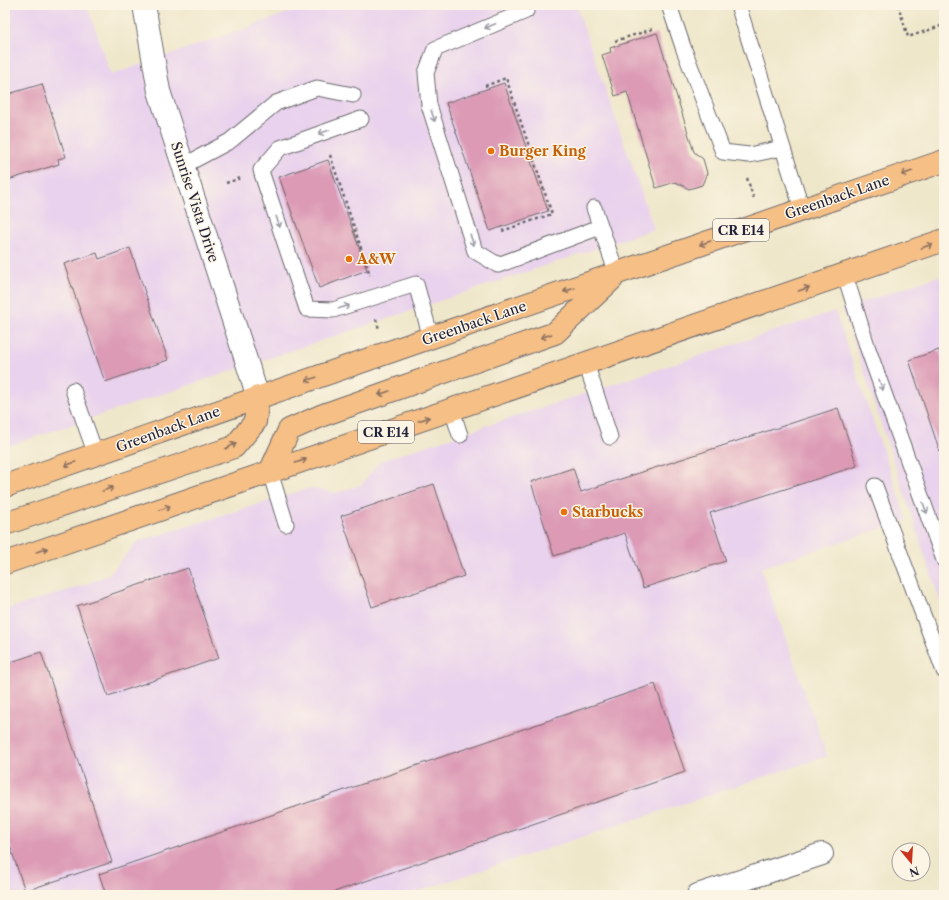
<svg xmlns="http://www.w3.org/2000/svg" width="949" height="900" font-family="'Libre Caslon Text',serif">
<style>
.built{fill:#e9d2ed}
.building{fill:#dc9ab5}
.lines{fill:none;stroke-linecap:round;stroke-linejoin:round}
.lane-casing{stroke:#6a676d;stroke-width:17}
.street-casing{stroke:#6a676d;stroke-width:24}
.primary-casing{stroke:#6a676d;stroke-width:24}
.path{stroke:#6a676d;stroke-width:2.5;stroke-dasharray:3 3;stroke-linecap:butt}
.lane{stroke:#fff;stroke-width:15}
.street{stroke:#fff;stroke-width:22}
.primary{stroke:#f5bf86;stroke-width:22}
.oneway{stroke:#9c9ca7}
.oneway2{stroke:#8c7060}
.food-dot{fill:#e8710a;stroke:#fcf5e5;stroke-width:1.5}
.labels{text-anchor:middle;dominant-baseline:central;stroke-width:3;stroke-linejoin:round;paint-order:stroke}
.shield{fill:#fcf5e5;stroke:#63616e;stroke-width:1}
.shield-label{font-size:13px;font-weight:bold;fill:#22223b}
.food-label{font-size:14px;font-weight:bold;fill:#c56008;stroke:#fcf5e5;text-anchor:start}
.street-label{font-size:14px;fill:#22223b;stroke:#fcf5e5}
</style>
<rect width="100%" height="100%" fill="#fcf5e5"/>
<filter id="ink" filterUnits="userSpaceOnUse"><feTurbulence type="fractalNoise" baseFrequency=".025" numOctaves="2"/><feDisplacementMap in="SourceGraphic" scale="8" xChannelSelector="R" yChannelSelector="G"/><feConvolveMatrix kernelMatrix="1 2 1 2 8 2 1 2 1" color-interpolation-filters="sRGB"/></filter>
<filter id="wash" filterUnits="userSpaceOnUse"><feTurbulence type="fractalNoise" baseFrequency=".012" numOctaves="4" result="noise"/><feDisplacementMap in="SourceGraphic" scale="16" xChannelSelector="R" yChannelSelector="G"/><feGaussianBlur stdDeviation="0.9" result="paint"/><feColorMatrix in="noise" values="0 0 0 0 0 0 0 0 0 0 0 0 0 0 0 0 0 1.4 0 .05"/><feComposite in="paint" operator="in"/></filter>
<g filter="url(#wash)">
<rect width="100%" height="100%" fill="#efe7ca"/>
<g class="built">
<path d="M5,5H87L111,75L311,5H576L654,229L5,447Z"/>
<path d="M939,276L944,291V613L843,309Z"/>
<path d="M835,311L907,520L761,568L827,756L407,895H5V610L76,588L109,575L137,542L311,488L336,493L361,485L380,461Z"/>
</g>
<g id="blocks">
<g class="building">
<path d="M657,33L694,152L703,159L707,173L702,185L689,189L675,182L656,188L627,92L615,96L602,55L611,52L610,48Z"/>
<path d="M504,83L548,211L490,231L446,103Z"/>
<path d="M42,84L66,157L58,159L59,164L5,181V95Z"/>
<path d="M328,160L367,270L319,288L279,177Z"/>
<path d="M130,248L168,360L105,382L64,264L97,253L99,259Z"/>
<path d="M939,350L944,364V451L940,452L909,360Z"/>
<path d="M838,408L857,466L710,513L726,561L643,588L625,533L554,556L531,482L573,468L581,492Z"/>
<path d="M434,484L464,576L372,607L341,516Z"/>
<path d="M188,568L219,658L108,696L77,606Z"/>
<path d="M41,652L112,862L25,891L5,831V664Z"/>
<path d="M655,684L685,772L325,895H106L99,874Z"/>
</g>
</g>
</g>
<g filter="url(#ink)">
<use href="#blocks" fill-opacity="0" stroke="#6a676d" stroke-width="1"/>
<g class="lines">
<g class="lane-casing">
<g id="lane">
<path d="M669,5L683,47L723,152L749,155L782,148"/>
<path d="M738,5L802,209"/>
<path d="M526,11L435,49L426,73L429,105L475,251L498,265L600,227"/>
<path d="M361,119L280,148L261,170L262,174L307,309L333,310L416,284L431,338"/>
<path d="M183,166L230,141L276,103L317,88L353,95"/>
<path d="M594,208L617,274"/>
<path d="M845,275L868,349L944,560"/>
<path d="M586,363L610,437"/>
<path d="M73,390L96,455"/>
<path d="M452,410L460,435"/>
<path d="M270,472L286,524"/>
<path d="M875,486L944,671"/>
</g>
</g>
<g class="street-casing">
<g id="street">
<path d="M144,5L159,91L258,397"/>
<path d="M698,895L822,854"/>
</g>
</g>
<g class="primary-casing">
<g id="primary">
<path d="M270,472L289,430L323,415L555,333L612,279"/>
<path d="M5,486C318,377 630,267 944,161"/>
<path d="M5,524L234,447L255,422L258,397"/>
<path d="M5,563L944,240"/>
</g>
</g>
<g class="path">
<path d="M898,5L908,37L944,25"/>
<path d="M615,41L653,29"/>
<path d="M485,86L506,78L552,214L502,231"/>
<path d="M330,155L370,275"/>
<path d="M747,178L754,199"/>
<path d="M226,183L241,178"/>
<path d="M376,319L379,329"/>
</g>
<use href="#lane" class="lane"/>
<use href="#street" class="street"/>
<use href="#primary" class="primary"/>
</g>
<defs><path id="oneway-shaft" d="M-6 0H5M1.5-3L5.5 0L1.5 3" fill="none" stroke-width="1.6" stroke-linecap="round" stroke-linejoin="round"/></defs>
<g class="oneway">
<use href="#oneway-shaft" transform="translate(490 26) rotate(157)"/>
<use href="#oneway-shaft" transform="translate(433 116) rotate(72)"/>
<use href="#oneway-shaft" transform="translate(324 132) rotate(160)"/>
<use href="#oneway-shaft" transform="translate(278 222) rotate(72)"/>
<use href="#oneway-shaft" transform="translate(472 240) rotate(72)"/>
<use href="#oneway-shaft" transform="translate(344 307) rotate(-17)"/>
<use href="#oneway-shaft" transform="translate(881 385) rotate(70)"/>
<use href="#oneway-shaft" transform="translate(925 508) rotate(70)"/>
</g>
<g class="oneway2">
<use href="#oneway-shaft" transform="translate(907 173) rotate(161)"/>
<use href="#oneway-shaft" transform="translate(705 243) rotate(161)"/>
<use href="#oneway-shaft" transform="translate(927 246) rotate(-19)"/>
<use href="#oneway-shaft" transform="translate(804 289) rotate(-19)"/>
<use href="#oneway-shaft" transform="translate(569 290) rotate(161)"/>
<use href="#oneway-shaft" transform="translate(546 336) rotate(161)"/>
<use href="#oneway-shaft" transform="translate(311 379) rotate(162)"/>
<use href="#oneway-shaft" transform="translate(384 393) rotate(161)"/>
<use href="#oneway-shaft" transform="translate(424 419) rotate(-19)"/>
<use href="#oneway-shaft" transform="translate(231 446) rotate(-28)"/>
<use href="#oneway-shaft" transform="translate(301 461) rotate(-19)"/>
<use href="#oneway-shaft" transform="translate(70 464) rotate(161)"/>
<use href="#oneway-shaft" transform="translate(108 489) rotate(-19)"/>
<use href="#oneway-shaft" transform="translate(165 508) rotate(-19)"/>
<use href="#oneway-shaft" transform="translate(42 550) rotate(-19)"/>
</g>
</g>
<g class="food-dot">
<circle cx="491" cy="151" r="4"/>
<circle cx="349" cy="259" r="4"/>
<circle cx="564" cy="512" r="4"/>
</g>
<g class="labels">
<g class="shield">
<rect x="713" y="219" width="56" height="22" rx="3"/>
<rect x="358" y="421" width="56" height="22" rx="3"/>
</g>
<g class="shield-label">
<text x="741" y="230">CR E14</text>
<text x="386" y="432">CR E14</text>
</g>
<g class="food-label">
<text x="499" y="151">Burger King</text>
<text x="357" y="259">A&amp;W</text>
<text x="572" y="512">Starbucks</text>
</g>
<g class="street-label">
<text transform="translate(837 197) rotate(-19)">Greenback Lane</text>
<text transform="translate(195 202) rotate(72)">Sunrise Vista Drive</text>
<text transform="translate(474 323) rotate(-19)">Greenback Lane</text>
<text transform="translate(168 429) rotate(-20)">Greenback Lane</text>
</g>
</g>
<rect width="949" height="900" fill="none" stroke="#fcf5e5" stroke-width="20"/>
<g transform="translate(911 862) rotate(162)"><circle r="19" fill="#fcf5e5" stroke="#a5a1a1"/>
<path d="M0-3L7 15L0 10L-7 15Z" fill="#c8321e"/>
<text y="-6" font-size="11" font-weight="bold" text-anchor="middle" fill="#22223b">N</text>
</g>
</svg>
